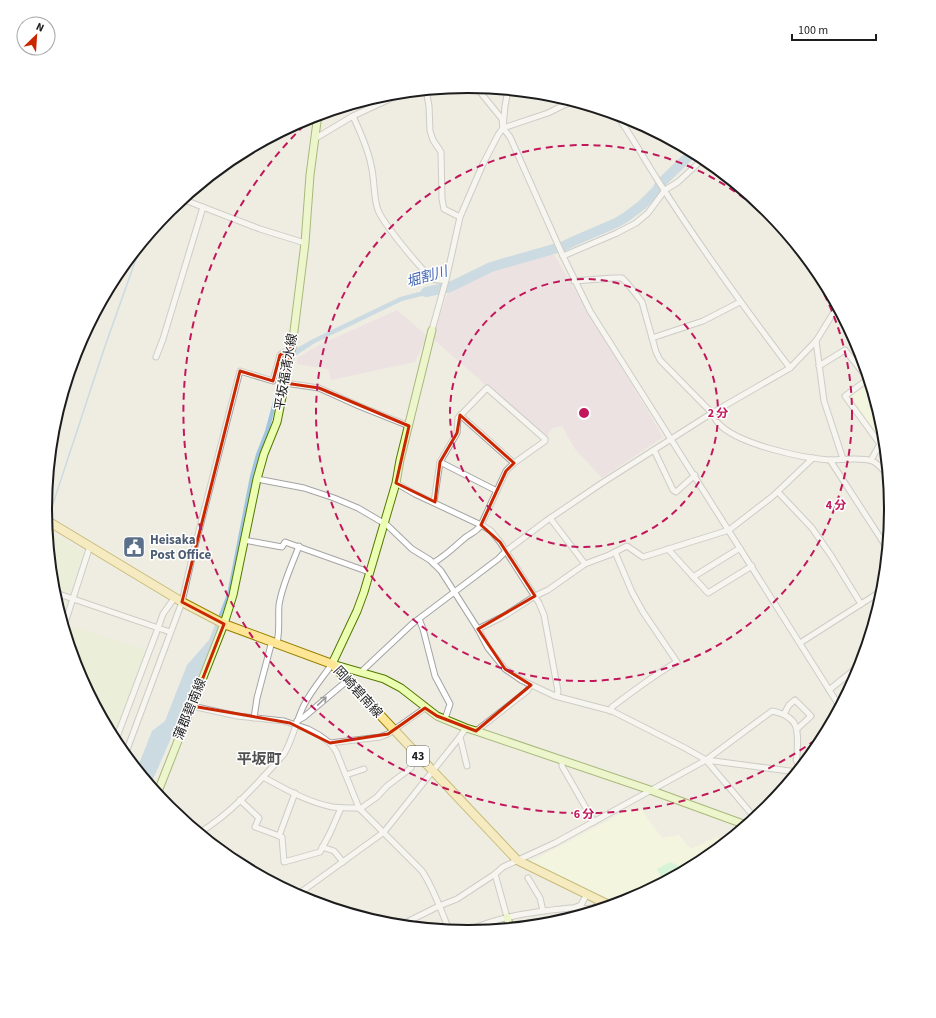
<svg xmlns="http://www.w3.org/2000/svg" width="936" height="1018" font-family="'Source Sans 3','Noto Sans JP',sans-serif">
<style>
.industrial{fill:#e9d4e1}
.education{fill:#f8ffdb}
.farmland{fill:#e6efcc}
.park{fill:#bbfdcd}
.water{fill:#9fc5e0}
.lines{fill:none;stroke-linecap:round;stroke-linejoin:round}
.stream{stroke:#9fc5e0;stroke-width:1.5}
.river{stroke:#9fc5e0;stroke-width:10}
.street-casing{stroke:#a4a4a4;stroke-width:7}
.secondary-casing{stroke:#547800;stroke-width:9}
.primary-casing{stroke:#968200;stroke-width:10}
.street{stroke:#fff;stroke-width:5}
.secondary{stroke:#ebfeb2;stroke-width:7}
.primary{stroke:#ffe697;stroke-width:8}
.oneway{stroke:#999}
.marked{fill:none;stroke:#ca2700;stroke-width:3;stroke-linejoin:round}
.ring{fill:none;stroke:#c2185b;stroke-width:2;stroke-dasharray:7 5}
.labels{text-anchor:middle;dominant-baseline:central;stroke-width:3;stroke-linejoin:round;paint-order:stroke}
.shield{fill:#fff;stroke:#616161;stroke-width:1}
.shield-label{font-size:12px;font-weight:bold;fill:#1d1d1d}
.street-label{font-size:13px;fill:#1d1d1d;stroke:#fff}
.service-label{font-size:13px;font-weight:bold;fill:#4e5e75;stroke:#fff;text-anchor:start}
.water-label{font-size:14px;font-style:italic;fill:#4366b3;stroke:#fff}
.quarter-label{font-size:15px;font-weight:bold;fill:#505050;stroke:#fff}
.rim{fill:none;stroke:#1d1d1d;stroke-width:2}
.centre{fill:#c2185b;stroke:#fff;stroke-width:2}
.ring-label{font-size:12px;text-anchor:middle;font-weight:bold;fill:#c2185b;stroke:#fff;stroke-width:3;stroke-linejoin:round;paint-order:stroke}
</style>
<rect width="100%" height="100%" fill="#efede2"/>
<g class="industrial">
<path d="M553,253L663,437L602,478L575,449L562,426L552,428L546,438L432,338L448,292L495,270L536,259Z"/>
<path d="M397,310L427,336L415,362L331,380L328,369L297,364V358L319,345Z"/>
</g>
<g class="education">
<path d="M870,383L883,427L884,436L879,439L850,397Z"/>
<path d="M641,809L662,838L679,835L691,849L716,837L725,843L703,861L630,900L618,903L530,862L626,811Z"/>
</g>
<g class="farmland">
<path d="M47,530L84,552L61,619L53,591Z"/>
<path d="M63,624L146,650L113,738L77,671Z"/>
</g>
<g class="park">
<path d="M875,401L881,422L880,423L868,406Z"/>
<path d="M670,862L687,869L664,882L657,869Z"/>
</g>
<path class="water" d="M438,287V292L402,301L315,343L286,362L230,595L216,636L150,786L137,769L152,731L165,721L187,665L209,640L227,594L250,476L256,454L265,431L284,361L295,349L313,339L400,297Z"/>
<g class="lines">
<path class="stream" d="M48,519L103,352L142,242"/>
<path class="river" d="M426,292L450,287L491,267L564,246L574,241L616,223L626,217L642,205L657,190L660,184L693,152"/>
<g class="street-casing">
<g id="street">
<path d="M475,87L481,93L502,119L503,128L510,137L563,256L590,311L840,707"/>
<path d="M426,90L429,106L430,131L433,140L441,152L442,199L444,209L460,217"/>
<path d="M616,114C631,135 643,157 657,179C698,244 743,306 790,368"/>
<path d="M353,116C360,132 368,148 371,165C375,180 373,196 378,210C383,223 423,273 434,279C437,281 442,280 446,280"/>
<path d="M503,128L548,113L572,101"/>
<path d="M316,138L353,116L394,97L416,91"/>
<path d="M182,199L260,229L305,243"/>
<path d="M563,256L617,233L636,223L648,213L665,190L678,182L704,158"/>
<path d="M574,281L613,278H622L627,283L642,302L656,352L660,360L712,413C714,417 716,421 719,424C738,444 801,458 829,460C840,460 862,457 872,461C878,463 883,470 888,475"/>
<path d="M432,330L446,280L460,217L483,164L498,135L503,128L505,106L508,90"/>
<path d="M652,338L703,321L740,302"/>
<path d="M816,341L824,401L843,459"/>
<path d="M156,357L163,339L203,207"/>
<path d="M819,366L845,350L868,379"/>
<path d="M868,379L845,396L880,444"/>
<path d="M285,383L319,388L359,406L409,426"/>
<path d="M460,415L514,463"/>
<path d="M654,450L673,490L676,492L695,475"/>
<path d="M830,460L887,548"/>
<path d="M871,460L880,444L884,441"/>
<path d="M440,462L497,491"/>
<path d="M257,479L304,488L334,498L358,508L387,525L412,549L430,560L441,571L478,629L488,648L505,669L521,680L555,696L612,711L685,748L706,760L755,818"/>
<path d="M396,483L415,494L481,525L491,531L500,542L539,603L544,615L558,691L557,696"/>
<path d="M778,492L812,528L832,557L861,604"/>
<path d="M550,518L585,564"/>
<path d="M244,540L282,547L285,542L369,572"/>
<path d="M668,549L708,593L752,566"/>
<path d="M433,563C446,556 455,546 466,537C472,533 477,531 481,525L506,471L514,463L545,441V439L487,388L458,418L457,433L440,462L434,502"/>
<path d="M693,577L740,548"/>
<path d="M53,592L170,632"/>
<path d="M419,619L423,629L435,676L450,704L445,719"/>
<path d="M64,626L90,546"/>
<path d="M478,629L504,616L535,596L548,590L585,564L609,555L627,546L643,557L729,530L773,496L813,458"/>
<path d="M277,643C280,630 278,618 279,605C282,585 292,565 299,546"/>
<path d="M800,643L883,590"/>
<path d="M361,672L412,624L498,559L505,552L546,521L602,483L712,413L790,368L816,341L837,307"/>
<path d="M829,690L860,665"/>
<path d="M192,706L237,716L284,721L308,729L319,735L330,743L336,751L359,808L422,871C434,889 441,910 449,930"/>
<path d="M610,711L612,707C633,691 654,675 677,662L643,612L632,592L615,552"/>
<path d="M784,714L789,705L795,700L811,716L797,729"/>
<path d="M254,718L257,698L272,641"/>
<path d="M297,721L304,717L348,680"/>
<path d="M476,731L527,691L531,685"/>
<path d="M460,737L467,766"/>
<path d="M115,742L158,628L163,614L175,597"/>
<path d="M330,743L380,737L388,734L425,708"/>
<path d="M125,755L182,602L192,558L240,371L273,381L280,355L292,347"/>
<path d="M706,760L797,772"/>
<path d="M562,761V766L594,822"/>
<path d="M346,775L364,769"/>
<path d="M263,777C285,789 309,803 333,807C342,808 350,808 359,808"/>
<path d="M240,800L259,818L255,827L282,837L284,862L320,852L330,833L341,808"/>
<path d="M360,809L377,797L387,786L411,768L413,758L417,755"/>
<path d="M199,833C232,813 258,783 284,754C293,739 296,721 304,705C311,691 323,677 332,664"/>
<path d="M279,836L295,793"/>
<path d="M322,847L334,851L343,862"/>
<path d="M495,874L507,917"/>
<path d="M528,878L540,898L543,911"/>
<path d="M297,895L384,832L459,738L466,728"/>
<path d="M576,907L581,905L587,894"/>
<path d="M401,925L439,906L457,899L495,874L503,867L555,843L706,760L772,711C801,717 798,731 797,756L796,760L800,768"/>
<path d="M465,932C499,916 532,912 570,908C581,907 594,913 601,901"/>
</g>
</g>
<g class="secondary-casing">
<g id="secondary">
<path d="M432,330L400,460L396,483L364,592L357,611L332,664L384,679L401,688L437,716L466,728L476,731L650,790L746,825"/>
<path d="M157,794L224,624L233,595L257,479L264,454L277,422L292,347L305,243L310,175L318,114"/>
<path d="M507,917L510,928"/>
</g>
</g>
<g class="primary-casing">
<path id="primary" d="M46,520L182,602L224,624L332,664L517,860L611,906"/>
</g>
<use href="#street" class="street"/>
<use href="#secondary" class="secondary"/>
<use href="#primary" class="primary"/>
</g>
<defs><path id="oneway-shaft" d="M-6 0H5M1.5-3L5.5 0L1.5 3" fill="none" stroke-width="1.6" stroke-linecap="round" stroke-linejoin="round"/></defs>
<use class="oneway" href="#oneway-shaft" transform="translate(322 701) rotate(-44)"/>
<path d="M0 0H936V1018H0ZM292,347L285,383L319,388L409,426L396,483L435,502L440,462L457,433L460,415L514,463L506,471L481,525L500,542L535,596L478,629L505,669L531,685L476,731L437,716L425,708L388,734L330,743L290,723L192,706L224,624L182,602L240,371L273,381L280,355Z" fill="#efede2" fill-opacity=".55" fill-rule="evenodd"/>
<path class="marked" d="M292,347L285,383L319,388L409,426L396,483L435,502L440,462L457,433L460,415L514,463L506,471L481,525L500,542L535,596L478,629L505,669L531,685L476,731L437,716L425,708L388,734L330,743L290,723L192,706L224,624L182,602L240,371L273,381L280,355Z"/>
<g class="ring">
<circle cx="584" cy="413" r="134"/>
<circle cx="584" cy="413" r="268"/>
<path d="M825 733A401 401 0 0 1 313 117"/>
</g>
<defs>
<g id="civic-square" transform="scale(1.15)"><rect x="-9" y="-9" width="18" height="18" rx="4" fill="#5c6f8a" stroke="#fff"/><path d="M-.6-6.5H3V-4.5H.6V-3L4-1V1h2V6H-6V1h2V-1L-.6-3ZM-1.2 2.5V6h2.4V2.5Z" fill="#fff"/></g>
</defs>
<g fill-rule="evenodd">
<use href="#civic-square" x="134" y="547"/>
</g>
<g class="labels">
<rect class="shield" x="407" y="746" width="22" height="20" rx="3"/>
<g class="shield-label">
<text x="418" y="756">43</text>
</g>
<g class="street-label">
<text transform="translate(286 372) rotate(-80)">平坂福清水線</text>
<text transform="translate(358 692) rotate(47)">岡崎碧南線</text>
<text transform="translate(190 709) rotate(-68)">蒲郡碧南線</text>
</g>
<g class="service-label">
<text x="150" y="540">Heisaka<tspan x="150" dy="15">Post Office</tspan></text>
</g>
<g class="water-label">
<text transform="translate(427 277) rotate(-16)">堀割川</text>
</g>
<g class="quarter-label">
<text x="259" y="759">平坂町</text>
</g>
</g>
<path d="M0 0H936V1018H0ZM52 509a416 416 0 1 1 832 0a416 416 0 1 1-832 0Z" fill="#fff" fill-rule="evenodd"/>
<path class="rim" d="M52 509a416 416 0 1 1 832 0a416 416 0 1 1-832 0Z"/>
<circle cx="584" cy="413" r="6" class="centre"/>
<g class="ring-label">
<text x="718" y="417">2 分</text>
<text x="836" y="509">4 分</text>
<text x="584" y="818">6 分</text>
</g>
<g transform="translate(36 36) rotate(25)"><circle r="19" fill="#ffffff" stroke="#a5a5a5"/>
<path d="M0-3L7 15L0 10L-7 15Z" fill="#ca2700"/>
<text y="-6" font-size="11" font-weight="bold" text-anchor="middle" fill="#1d1d1d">N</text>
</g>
<path d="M792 34v6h84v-6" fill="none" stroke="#1d1d1d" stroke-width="2"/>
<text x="798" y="34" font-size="12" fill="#1d1d1d" stroke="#ffffff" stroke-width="3" paint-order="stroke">100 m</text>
</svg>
